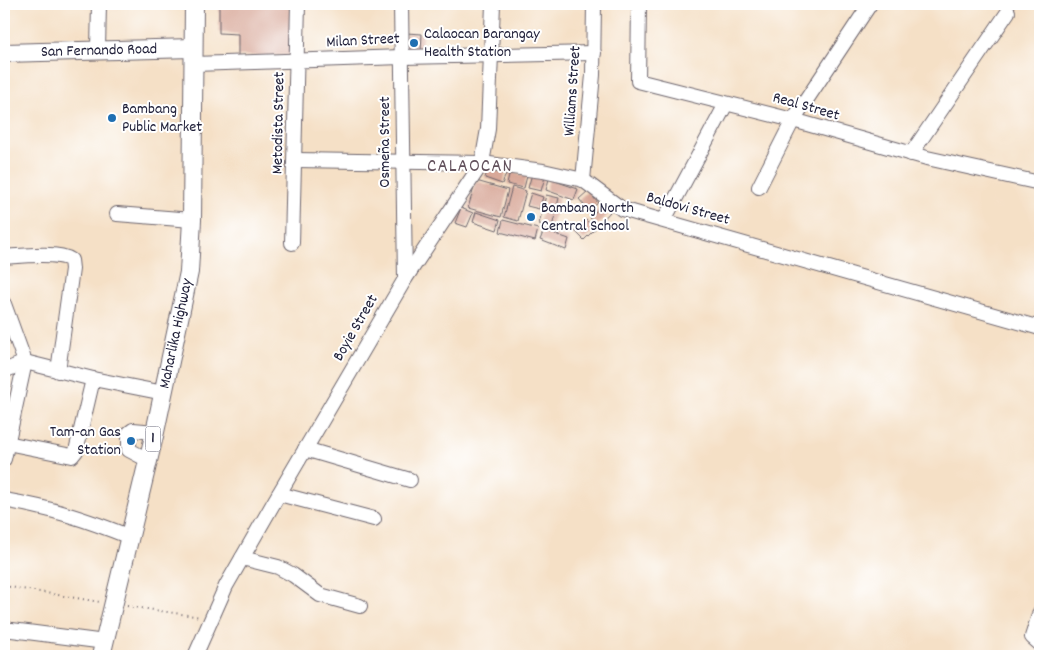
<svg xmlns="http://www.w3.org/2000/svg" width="1044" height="660" font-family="Dekko,sans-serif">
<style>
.building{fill:#d8a899}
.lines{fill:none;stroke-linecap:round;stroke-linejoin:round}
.minor-casing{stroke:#6c646c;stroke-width:16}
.major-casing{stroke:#6c646c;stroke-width:20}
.path{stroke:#6c646c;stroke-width:2;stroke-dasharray:1 4;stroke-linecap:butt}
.minor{stroke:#fff;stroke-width:14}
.major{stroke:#fff;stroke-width:18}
.poi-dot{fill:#1f6fb2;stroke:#fff;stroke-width:2}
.labels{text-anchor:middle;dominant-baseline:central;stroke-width:4;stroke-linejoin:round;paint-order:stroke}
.shield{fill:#fff;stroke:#646476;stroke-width:1}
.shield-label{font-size:15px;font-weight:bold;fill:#22223b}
.poi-label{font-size:16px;fill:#22223b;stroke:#fff;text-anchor:start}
.street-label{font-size:16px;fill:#22223b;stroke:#fff}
.quarter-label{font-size:19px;letter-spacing:1px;fill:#62515c;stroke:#fff}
</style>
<rect width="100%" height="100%" fill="#fff"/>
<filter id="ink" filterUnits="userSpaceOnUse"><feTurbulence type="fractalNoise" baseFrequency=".02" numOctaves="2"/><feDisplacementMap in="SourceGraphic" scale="10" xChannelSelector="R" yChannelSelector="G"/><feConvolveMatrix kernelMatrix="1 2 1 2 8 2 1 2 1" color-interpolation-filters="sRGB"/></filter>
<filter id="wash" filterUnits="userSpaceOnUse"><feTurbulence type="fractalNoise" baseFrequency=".0096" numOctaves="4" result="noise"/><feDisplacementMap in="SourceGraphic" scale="20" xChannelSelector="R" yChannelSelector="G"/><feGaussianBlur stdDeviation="1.12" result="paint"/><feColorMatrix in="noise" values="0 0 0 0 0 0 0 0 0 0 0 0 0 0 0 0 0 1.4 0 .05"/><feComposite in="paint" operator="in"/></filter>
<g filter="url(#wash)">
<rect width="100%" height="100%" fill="#f5e0c6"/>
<g id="blocks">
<g class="building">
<path d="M219,4H292V55L238,56V34L219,33Z"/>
<path d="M406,33L422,34L421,53H406Z"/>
<path d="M488,168L506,174L502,184L485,178Z"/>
<path d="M510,172L527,176L524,188L507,184Z"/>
<path d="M532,174L545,177L541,191L528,188Z"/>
<path d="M549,179L578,189L574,200L546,190Z"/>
<path d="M476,181L508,190L501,217L468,208Z"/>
<path d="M512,187L526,191L518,221L504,217Z"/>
<path d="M588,191L598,203L589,211L579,199Z"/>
<path d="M531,193L543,197L539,209L527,206Z"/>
<path d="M546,195L559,198L552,227L539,224Z"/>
<path d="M602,204L610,212L598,225L590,218Z"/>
<path d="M461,208L473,213L467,227L455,223Z"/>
<path d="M476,212L500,220L497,230L473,222Z"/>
<path d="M503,220L538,229L535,241L500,232Z"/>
<path d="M586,220L595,229L584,240L575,231Z"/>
<path d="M544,230L569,239L566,250L540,240Z"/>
</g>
</g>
</g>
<g filter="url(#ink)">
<use href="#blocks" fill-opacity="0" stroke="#6c646c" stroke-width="1"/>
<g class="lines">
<g class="minor-casing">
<g id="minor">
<path d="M401,4L405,279"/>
<path d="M639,4L638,81L793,120L927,158L1040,183"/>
<path d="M98,49L99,4"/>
<path d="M194,64L402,57L594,53"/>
<path d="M911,154L1008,12"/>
<path d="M296,160L482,163L543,171L583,180L622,209L639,214L1040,328"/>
<path d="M583,180L593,75L594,4"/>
<path d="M759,187L793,120L870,4"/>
<path d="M117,214L192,220"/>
<path d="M664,220L726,104"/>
<path d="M292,243L298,4"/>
<path d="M4,257C20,256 58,251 71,260L72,269L58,371"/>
<path d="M4,304L25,362L4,459"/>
<path d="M4,371L25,362L93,379L164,393"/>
<path d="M7,443L72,456L76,451L93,379"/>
<path d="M305,449L410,480"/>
<path d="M148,460L129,450V433L133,430L155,432"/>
<path d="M279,494L374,519"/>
<path d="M4,500C51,508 85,519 130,537"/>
<path d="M242,558L278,567L293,575L320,595L360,606"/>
<path d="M1040,612L1032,637L1040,644"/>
<path d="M4,629L105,642"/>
<path d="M195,656L226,586L273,504L405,279L482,163L488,129L493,4"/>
</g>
</g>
<g class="major-casing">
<g id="major">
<path id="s1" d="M4,53L193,48"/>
<path id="s2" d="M101,656L155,432L189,272L192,220L194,4"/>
</g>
</g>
<g class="path">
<path d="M4,586L100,602"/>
<path d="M127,606L201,617"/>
</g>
<use href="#minor" class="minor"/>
<use href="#major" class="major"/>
</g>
</g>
<g class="poi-dot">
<circle cx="414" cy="43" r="5"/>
<circle cx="112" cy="118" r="5"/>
<circle cx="531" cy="217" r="5"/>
<circle cx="131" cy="441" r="5"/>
</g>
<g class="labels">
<rect class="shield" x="145.5" y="426.5" width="15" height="25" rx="4"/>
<g class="shield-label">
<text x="153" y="439">1</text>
</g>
<g class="poi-label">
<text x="424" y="34">Calaocan Barangay<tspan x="424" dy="18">Health Station</tspan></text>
<text x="122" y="109">Bambang<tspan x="122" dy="18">Public Market</tspan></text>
<text x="541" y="208">Bambang North<tspan x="541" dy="18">Central School</tspan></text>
<text x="121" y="432" text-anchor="end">Tam-an Gas<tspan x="121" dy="18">Station</tspan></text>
</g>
<g class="street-label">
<text transform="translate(363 41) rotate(-3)">Milan Street</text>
<text stroke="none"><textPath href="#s1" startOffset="95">San Fernando Road</textPath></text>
<text transform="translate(573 91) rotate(-86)">Williams Street</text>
<text transform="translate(806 107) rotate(16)">Real Street</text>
<text transform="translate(279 123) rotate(-89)">Metodista Street</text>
<text transform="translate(385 142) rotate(-90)">Osmeña Street</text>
<text transform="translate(688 209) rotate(16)">Baldovi Street</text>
<text transform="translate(356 328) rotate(-60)">Boyie Street</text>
<text stroke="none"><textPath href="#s2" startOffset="331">Maharlika Highway</textPath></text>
</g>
<g class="quarter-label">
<text x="470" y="167">CALAOCAN</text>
</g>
</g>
<rect width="1044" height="660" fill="none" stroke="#fff" stroke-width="20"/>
</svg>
